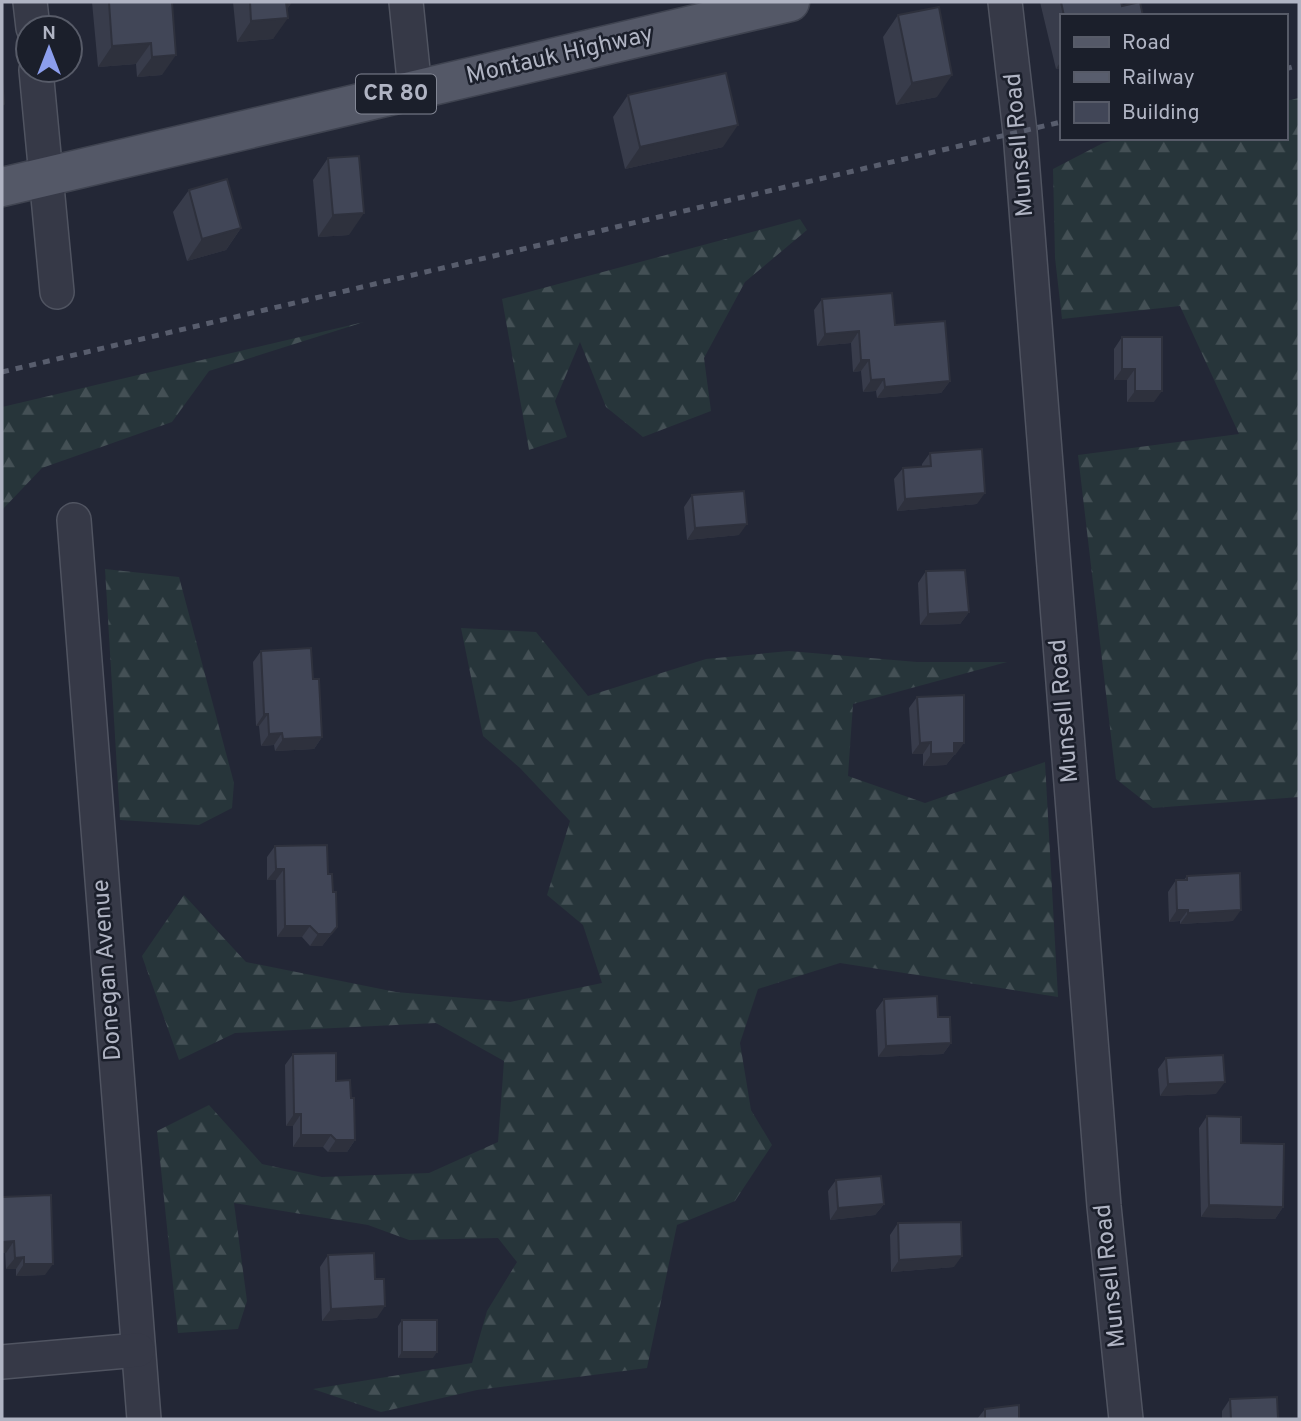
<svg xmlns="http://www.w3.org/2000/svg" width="1301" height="1421" font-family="Overpass,sans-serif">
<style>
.forest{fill:url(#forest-firs)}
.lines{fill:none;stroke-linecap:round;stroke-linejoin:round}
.minor-casing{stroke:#505461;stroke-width:36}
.major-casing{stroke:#3f4350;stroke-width:41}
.minor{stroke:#363947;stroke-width:33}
.major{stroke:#545867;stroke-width:38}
.rail{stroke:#585d6d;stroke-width:5;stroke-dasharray:7 7;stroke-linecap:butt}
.wall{fill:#383c4b}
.shaded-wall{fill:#2e313d}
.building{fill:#414657;stroke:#2e313d;stroke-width:2}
.labels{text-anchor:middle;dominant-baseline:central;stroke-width:5;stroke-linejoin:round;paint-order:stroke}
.shield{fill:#1b1f2b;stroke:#838795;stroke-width:2}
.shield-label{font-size:23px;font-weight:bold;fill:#b0b4c3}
.street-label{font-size:24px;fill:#b0b4c3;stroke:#1b1f2b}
</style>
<defs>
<pattern id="forest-firs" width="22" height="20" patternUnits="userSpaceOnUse" patternTransform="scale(1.75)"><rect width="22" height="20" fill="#27353a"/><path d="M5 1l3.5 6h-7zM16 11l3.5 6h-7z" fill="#445055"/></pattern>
</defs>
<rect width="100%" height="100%" fill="#232736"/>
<g class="forest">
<path d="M1299,98V797L1153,808L1116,779L1078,455L1239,434L1180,306L1062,319L1055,258L1053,169L1103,143L1123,138H1285V101Z"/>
<path d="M800,219L807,230L745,282L704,358L711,411L643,437L606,407L580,342L555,401L567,437L529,450L502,299Z"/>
<path d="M364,322L209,371L172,422L42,468L2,510V407Z"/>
<path d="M105,569L179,577L234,783L232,808L199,825L120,820Z"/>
<path d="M461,628L536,632L588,696L706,659L789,651L917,662H1007L853,704L848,776L925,803L1045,762L1058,997L840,963L758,989L740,1043L751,1110L772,1145L735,1201L677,1225L647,1368L477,1390L381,1412L313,1389L472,1363L487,1311L517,1262L498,1238L409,1240L368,1225L234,1203L247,1301L238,1329L178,1333L157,1131L209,1105L262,1164L322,1177L429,1173L498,1142L504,1061L436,1023L235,1033L179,1060L142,956L184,895L246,962L396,992L510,1002L602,983L583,925L547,895L570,821L520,768L483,736Z"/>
</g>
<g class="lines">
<g class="minor-casing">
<g id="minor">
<path d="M30,2L33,28"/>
<path d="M406,2L415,90"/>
<path d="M1005,2L1020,132L1104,1206L1126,1419"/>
<path d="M36,70L57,292"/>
<path d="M74,520L144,1419"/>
<path d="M2,1362L138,1350"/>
</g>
</g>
<g class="major-casing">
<path id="major" d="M2,187L790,2"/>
</g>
<use href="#minor" class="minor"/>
<use href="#major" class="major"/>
<g class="rail">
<path d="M1285,69L1299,65"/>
<path d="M2,372L1061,122"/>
</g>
</g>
<g class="wall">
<path d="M92,2H172L162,75L137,77L136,64L98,67Z"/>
<path d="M233,2H292L287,9L273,39L237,42Z"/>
<path d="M1040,2H1121L1122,6L1143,16H1061V68L1056,69Z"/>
<path d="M898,15L937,97L896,105L883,37Z"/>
<path d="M628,95L723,147L625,169L613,117Z"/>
<path d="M328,158L349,235L318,237L313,180Z"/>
<path d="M189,190L241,228L226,250L187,261L173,212Z"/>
<path d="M822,299L895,325L950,381L941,393L877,398L876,391L863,392L861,371L853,372L851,343L817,346L814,310Z"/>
<path d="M1122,337L1154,402H1127V380H1114V349Z"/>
<path d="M930,453L977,504L897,511L894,479L903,468L922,466V464Z"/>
<path d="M692,495L739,535L687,540L684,507Z"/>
<path d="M926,571L969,612L960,624L920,625L918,583Z"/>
<path d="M261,651L313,679L322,737L314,749L275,751L274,745L261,746L259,726H256L253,662Z"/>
<path d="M917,697L956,754L954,755L946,765L923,766V754H912L909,708Z"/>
<path d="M275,846L328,874L333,892L337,927L322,946H310L302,937H277L276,880H267V857Z"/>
<path d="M1187,876L1233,921L1180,924V921L1169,922L1168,892L1176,880H1184Z"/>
<path d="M884,999L938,1017L951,1043L943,1054L878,1057L876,1010Z"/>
<path d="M293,1054L336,1081L351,1098L355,1140L347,1152H328L323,1147H293V1126H286L285,1065Z"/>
<path d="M1166,1058L1216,1094L1160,1096L1158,1069Z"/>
<path d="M1207,1116L1283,1207L1275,1219L1201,1217L1199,1128Z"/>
<path d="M836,1180L884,1204L875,1215L830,1220L828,1191Z"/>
<path d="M2,1197L45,1275L16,1276V1269H6Z"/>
<path d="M898,1223L954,1267L891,1272L890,1235Z"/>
<path d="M328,1255L377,1318L322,1321L320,1267Z"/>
<path d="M402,1320L433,1358H398V1326Z"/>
<path d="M1230,1399L1278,1419H1222V1411Z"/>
<path d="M985,1409L1019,1419H977Z"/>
</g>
<g class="shaded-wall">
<path d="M286,2H292L281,18H288L273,39L237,42L251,21Z"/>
<path d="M151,43L136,64L98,67L112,46Z"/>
<path d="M176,55L162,75L137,77L152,57Z"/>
<path d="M1061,61V68L1056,69Z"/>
<path d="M952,75L937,97L896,105L912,83Z"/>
<path d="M738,125L723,147L625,169L640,147Z"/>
<path d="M364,213L349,235L318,237L333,215Z"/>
<path d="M241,228L226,250L187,261L202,239Z"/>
<path d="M859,331L851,343L817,346L825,334Z"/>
<path d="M861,360H869L861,371L853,372Z"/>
<path d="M1122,369H1135L1127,380H1114Z"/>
<path d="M884,379L876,391L863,392L871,380Z"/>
<path d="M950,381L941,393L877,398L885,387Z"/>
<path d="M1135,391H1162L1154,402H1127Z"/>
<path d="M985,493L977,504L897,511L905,499Z"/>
<path d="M747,524L739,535L687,540L695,528Z"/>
<path d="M969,612L960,624L920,625L928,614Z"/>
<path d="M264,714H268L259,726H256Z"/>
<path d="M282,733L274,745L261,746L269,734Z"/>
<path d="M322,737L314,749L275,751L283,739Z"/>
<path d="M931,742L923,754H912L920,743Z"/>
<path d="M954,743H964L956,754L954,755L946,765L923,766L931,754Z"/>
<path d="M276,869H284L276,880H267Z"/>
<path d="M1177,910H1188L1180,921L1169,922Z"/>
<path d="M1241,910L1233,921L1180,924L1188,913Z"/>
<path d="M285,926H310L302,937H277Z"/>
<path d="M337,927L322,946H310L318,934Z"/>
<path d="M951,1043L943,1054L878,1057L886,1046Z"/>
<path d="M1225,1082L1216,1094L1160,1096L1168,1084Z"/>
<path d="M294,1114H301L293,1126H286Z"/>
<path d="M301,1135H331L323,1147H293Z"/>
<path d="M336,1140H355L347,1152H328Z"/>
<path d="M884,1204L875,1215L830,1220L838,1208Z"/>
<path d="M1209,1205L1283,1207L1275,1219L1201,1217Z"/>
<path d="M14,1241L6,1253H2V1242Z"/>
<path d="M962,1256L954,1267L891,1272L899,1260Z"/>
<path d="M24,1257L16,1269H6L15,1258Z"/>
<path d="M24,1264H53L45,1275L16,1276Z"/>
<path d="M385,1306L377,1318L322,1321L331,1309Z"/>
<path d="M402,1352H437L433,1358H398Z"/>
</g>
<g class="building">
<path d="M109,2H172L176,55L152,57L151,43L112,46Z"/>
<path d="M250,2H286L288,18L251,21Z"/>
<path d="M1061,2H1121L1122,6L1140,2L1143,16H1064Z"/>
<path d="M939,7L952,75L912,83L898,15Z"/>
<path d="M726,73L738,125L640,147L628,95Z"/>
<path d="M2,78L4,104L2,105Z"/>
<path d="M359,156L364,213L333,215L328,158Z"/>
<path d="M227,179L241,228L202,239L189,190Z"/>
<path d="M892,293L895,325L945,321L950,381L885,387L884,379L871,380L869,360H861L859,331L825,334L822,299Z"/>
<path d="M1122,337H1162V391H1135V369H1122Z"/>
<path d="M982,449L985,493L905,499L903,468L931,466L930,453Z"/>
<path d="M744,491L747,524L695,528L692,495Z"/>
<path d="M965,570L969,612L928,614L926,571Z"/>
<path d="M311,648L313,679H319L322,737L283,739L282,733L269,734L268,714H264L261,651Z"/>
<path d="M964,695V743H954V753L931,754V742L920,743L917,697Z"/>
<path d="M327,845L328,874H332L333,892H336L337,927L331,934H318L310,926H285L284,869H276L275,846Z"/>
<path d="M1240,873L1241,910L1188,913V910H1177L1176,880H1187V876Z"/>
<path d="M937,996L938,1017H950L951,1043L886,1046L884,999Z"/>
<path d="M336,1053V1081L350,1080L351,1098H354L355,1140H336L331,1135H301V1114H294L293,1054Z"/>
<path d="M1223,1055L1225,1082L1168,1084L1166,1058Z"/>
<path d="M1207,1116L1241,1117V1143L1284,1144L1283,1207L1209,1205Z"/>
<path d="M881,1176L884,1204L838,1208L836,1180Z"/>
<path d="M51,1195L53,1264H24V1257L15,1258L14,1241L2,1242V1197Z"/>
<path d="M961,1222L962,1256L899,1260L898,1223Z"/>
<path d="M374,1253L375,1279H384L385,1306L331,1309L328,1255Z"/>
<rect x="402" y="1320" width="35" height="32"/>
<path d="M1277,1397L1278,1419H1231L1230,1399Z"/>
<path d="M1019,1405V1419H985V1409Z"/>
</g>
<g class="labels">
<rect class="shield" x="356" y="74.5" width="80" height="39" rx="5"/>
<g class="shield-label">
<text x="396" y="94">CR 80</text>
</g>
<g class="street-label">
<text transform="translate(560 56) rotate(-13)">Montauk Highway</text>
<text transform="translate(1020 145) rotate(-95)">Munsell Road</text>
<text transform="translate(1065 711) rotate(-95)">Munsell Road</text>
<text transform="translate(108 970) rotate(-94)">Donegan Avenue</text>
<text transform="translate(1111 1276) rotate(-96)">Munsell Road</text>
</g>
</g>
<rect width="1301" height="1421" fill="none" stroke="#b0b4c3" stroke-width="7"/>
<rect x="1060" y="14" width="228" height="126" fill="#1b1f2b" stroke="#575b68" stroke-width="2"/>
<rect x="1074" y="37" width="35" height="10" fill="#545867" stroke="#575b68" stroke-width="2"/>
<text x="1122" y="49" font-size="21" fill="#b0b4c3">Road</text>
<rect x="1074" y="72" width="35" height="10" fill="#585d6d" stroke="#575b68" stroke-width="2"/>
<text x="1122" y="84" font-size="21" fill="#b0b4c3">Railway</text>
<rect x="1074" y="102" width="35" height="21" fill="#414657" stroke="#575b68" stroke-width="2"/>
<text x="1122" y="119" font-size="21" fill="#b0b4c3">Building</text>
<g transform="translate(49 49)"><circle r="33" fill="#1b1f2b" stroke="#575b68" stroke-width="2"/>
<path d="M0-5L12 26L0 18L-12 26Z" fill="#8c9eed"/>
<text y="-10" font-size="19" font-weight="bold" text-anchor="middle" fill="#b0b4c3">N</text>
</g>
</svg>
